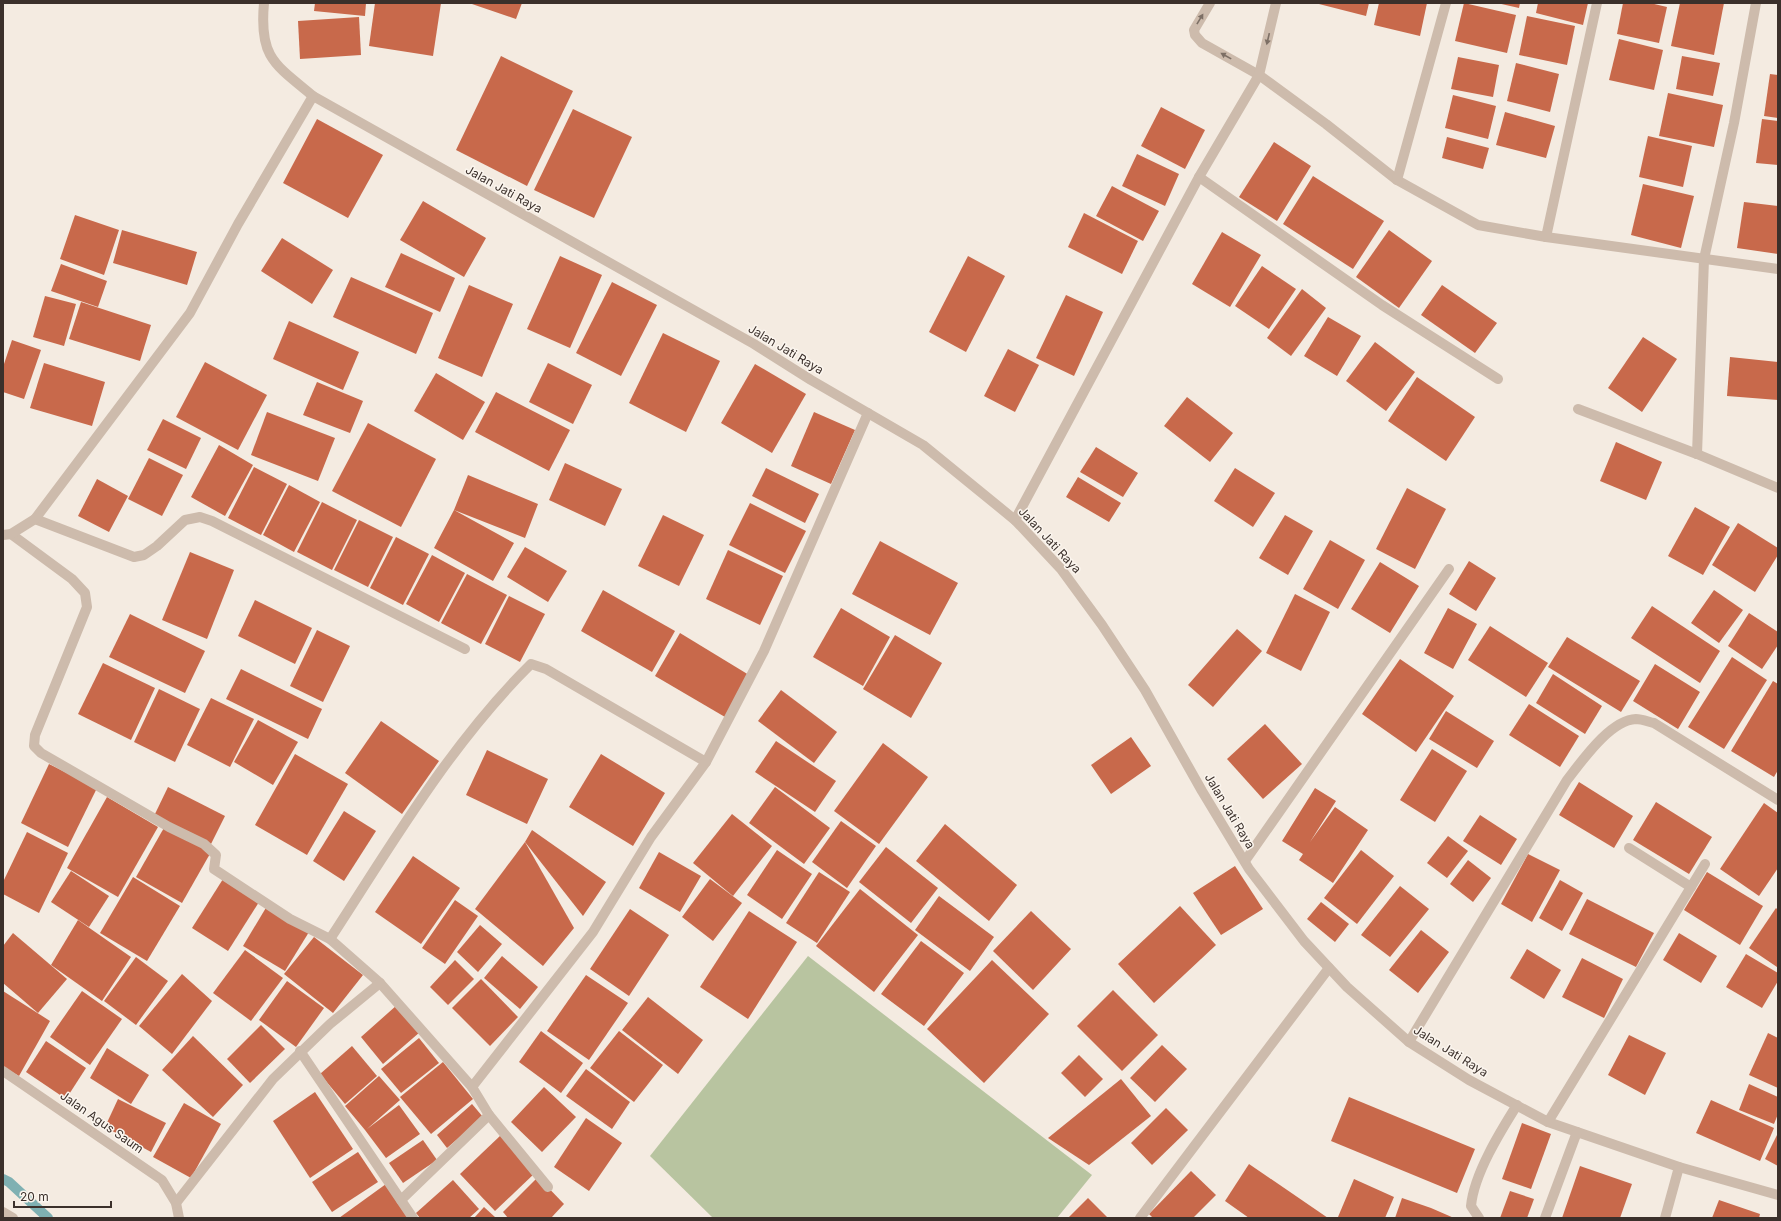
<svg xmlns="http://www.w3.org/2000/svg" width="1781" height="1221" font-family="Inter,sans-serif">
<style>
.green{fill:#b8c4a0}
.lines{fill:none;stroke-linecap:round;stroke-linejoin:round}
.stream{stroke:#7fb0b2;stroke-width:10}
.building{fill:#c8694b}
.street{stroke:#cdbbac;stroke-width:10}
.oneway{fill:#7d6f65}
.labels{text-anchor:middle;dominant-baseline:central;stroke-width:3;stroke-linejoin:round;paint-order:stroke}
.street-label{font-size:12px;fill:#3b302b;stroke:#fbf5ee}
</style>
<rect width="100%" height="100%" fill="#f4ebe1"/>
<path class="green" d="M808,956L1092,1175L1057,1218H713L650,1156Z"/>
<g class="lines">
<path class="stream" d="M3,1179L9,1182L48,1218"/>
</g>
<g class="building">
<path d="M315,3H366L365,16L314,11Z"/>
<path d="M375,3H441L433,56L369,46Z"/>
<path d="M469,3H522L516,19Z"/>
<path d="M1315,3H1369L1366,16Z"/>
<path d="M1379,3H1427L1420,36L1374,25Z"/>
<path d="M1464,3L1516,15L1507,53L1455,41Z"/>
<path d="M1497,3H1520L1519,8Z"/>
<path d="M1538,3H1588L1583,25L1536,13Z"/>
<path d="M1623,3H1650L1667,7L1659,43L1617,34Z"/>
<path d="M1680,3H1724L1714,55L1671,46Z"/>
<path d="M1527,16L1575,26L1567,65L1519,55Z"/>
<path d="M359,17L361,55L300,59L298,21Z"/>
<path d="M1619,39L1663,50L1654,90L1609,80Z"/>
<path d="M501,56L573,91L527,186L456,150Z"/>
<path d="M1682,56L1720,63L1713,96L1676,89Z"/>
<path d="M1458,57L1499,65L1493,97L1451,89Z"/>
<path d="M1516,63L1559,74L1550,112L1507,101Z"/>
<path d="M1770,74L1778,75V118L1764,116Z"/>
<path d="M1668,93L1723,105L1714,147L1659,136Z"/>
<path d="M1453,95L1496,106L1488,139L1445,128Z"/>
<path d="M1161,107L1205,130L1185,169L1141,146Z"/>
<path d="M573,109L632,137L594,218L534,190Z"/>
<path d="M1505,112L1555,126L1546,158L1496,145Z"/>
<path d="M317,119L383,155L348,218L283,183Z"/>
<path d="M1762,119L1778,121V165L1756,163Z"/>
<path d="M1648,136L1692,146L1683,187L1639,177Z"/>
<path d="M1447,137L1489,148L1483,169L1442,158Z"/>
<path d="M1274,142L1311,166L1277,221L1239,197Z"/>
<path d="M1137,154L1179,174L1165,206L1122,186Z"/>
<path d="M1313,176L1384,221L1353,269L1283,224Z"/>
<path d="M1643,184L1694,196L1681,248L1631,235Z"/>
<path d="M1112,186L1159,211L1143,241L1096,216Z"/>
<path d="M423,201L486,238L464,277L400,240Z"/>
<path d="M1744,202L1778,206V254L1737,248Z"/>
<path d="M1084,213L1138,241L1122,274L1068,247Z"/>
<path d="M75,215L119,230L104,275L60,259Z"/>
<path d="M122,230L197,252L187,285L113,263Z"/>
<path d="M1389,230L1432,261L1399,308L1356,277Z"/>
<path d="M1222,232L1261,255L1230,307L1192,284Z"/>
<path d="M282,238L333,270L312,304L261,271Z"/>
<path d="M401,253L455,278L440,312L385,287Z"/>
<path d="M560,256L602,275L570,348L527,329Z"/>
<path d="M968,256L1005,276L966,352L929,332Z"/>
<path d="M61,264L107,281L98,307L51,291Z"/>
<path d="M1262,266L1296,289L1269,329L1235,306Z"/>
<path d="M351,277L433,313L416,354L333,317Z"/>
<path d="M612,282L657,305L621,376L576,353Z"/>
<path d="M469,285L513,304L482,377L438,358Z"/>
<path d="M1442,285L1497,323L1475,353L1421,315Z"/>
<path d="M1302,289L1326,308L1291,356L1267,338Z"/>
<path d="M1066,295L1103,312L1074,376L1036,358Z"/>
<path d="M45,296L76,304L64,346L33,337Z"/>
<path d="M81,302L151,325L140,361L69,339Z"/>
<path d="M1328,317L1361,336L1337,376L1304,356Z"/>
<path d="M289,321L359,352L343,390L273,359Z"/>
<path d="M663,333L720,361L686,432L629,403Z"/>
<path d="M1643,337L1677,359L1642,412L1608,388Z"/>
<path d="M12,340L41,350L24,399L3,392V367Z"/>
<path d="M1375,342L1415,372L1386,411L1346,381Z"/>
<path d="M1008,349L1039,365L1015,412L984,396Z"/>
<path d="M1730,357L1778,362V400L1727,396Z"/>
<path d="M205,362L267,395L238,450L176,417Z"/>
<path d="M44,363L105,382L92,426L30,408Z"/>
<path d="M548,363L592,385L573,424L529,402Z"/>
<path d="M755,364L806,394L772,453L721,423Z"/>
<path d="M436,373L485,402L463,440L414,411Z"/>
<path d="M1417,377L1475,417L1446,461L1388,421Z"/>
<path d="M317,382L363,401L350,433L303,415Z"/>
<path d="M496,392L570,430L549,471L475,432Z"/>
<path d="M1187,397L1233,433L1210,462L1164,426Z"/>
<path d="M267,412L335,438L318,481L251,455Z"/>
<path d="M814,412L855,430L831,484L791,466Z"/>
<path d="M163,419L201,438L186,469L147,450Z"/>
<path d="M368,423L436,459L401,527L332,491Z"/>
<path d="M1616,442L1662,462L1646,500L1600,481Z"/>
<path d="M219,445L253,465L225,516L191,497Z"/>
<path d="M1096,447L1138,473L1123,497L1080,472Z"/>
<path d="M149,458L183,475L162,516L128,499Z"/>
<path d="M565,463L622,489L605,526L549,500Z"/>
<path d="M254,467L287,484L261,535L228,518Z"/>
<path d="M766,468L819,494L805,523L752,496Z"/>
<path d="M1235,468L1275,493L1253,527L1214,501Z"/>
<path d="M468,475L538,504L525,538L454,510L514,543L493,581L434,548L454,510Z"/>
<path d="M1078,477L1121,503L1109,522L1066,497Z"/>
<path d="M97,479L128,496L109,532L78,516Z"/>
<path d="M289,485L320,502L294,552L263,535Z"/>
<path d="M1407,488L1446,509L1415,569L1376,549Z"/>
<path d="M322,502L357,520L332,570L297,552Z"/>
<path d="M750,503L806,531L785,573L729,545Z"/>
<path d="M1695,507L1730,527L1703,575L1668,556Z"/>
<path d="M663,515L704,535L679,586L638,566Z"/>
<path d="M1285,515L1313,531L1288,575L1259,558Z"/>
<path d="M359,520L393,537L368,587L334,570Z"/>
<path d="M1738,523L1778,548V555L1755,592L1712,565Z"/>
<path d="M396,537L429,554L403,605L370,588Z"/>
<path d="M1330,540L1365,560L1338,609L1303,589Z"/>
<path d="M880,541L958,583L930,635L852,594Z"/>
<path d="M525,547L567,571L548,602L507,577Z"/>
<path d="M728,550L783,576L760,625L706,599Z"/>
<path d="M190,552L234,570L207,639L162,620Z"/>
<path d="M432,555L465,573L439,622L406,604Z"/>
<path d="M1469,561L1496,578L1476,611L1449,594Z"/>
<path d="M1380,562L1419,586L1390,633L1351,609Z"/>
<path d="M467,574L507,595L481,644L441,623Z"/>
<path d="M603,590L675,631L652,672L581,631Z"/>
<path d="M1714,590L1743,610L1719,643L1691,623Z"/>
<path d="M1295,594L1330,612L1301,671L1266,653Z"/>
<path d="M509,596L545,614L520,662L485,644Z"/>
<path d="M255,600L312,628L295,664L238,636Z"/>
<path d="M1652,606L1720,651L1700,683L1631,638Z"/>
<path d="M841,608L890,637L863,686L813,657Z"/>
<path d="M1448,608L1477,624L1453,669L1424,653Z"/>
<path d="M1749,613L1778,632V645L1762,669L1728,646Z"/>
<path d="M130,614L205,651L185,693L109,657Z"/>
<path d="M1490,626L1548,663L1526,697L1468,660Z"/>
<path d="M1237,629L1262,651L1213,707L1188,685Z"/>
<path d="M317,630L350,646L323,702L290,686Z"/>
<path d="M680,633L749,675L725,717L655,676Z"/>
<path d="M895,635L942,663L911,718L863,689Z"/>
<path d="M1567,637L1640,681L1621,712L1548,667Z"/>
<path d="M1732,657L1767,680L1724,749L1688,727Z"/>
<path d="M1400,659L1454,696L1416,752L1362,714Z"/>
<path d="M103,663L155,688L131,740L78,714Z"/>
<path d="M1655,664L1700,692L1678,729L1633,701Z"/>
<path d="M241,669L322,709L308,739L226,699Z"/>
<path d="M1553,674L1602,706L1585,734L1536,703Z"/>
<path d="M1773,681L1778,684V770L1774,777L1731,751Z"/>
<path d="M159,689L200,709L175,762L134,742Z"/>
<path d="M781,690L837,732L814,763L758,721Z"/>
<path d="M211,698L254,719L230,767L187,745Z"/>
<path d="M1529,704L1579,736L1560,767L1509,735Z"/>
<path d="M1446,711L1494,741L1477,768L1429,739Z"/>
<path d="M258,720L298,742L273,785L234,762Z"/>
<path d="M381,721L439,761L402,814L345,773Z"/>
<path d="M1265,724L1302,764L1263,799L1227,759Z"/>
<path d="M1131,737L1151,766L1111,794L1091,765Z"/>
<path d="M776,741L836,781L815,812L755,772Z"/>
<path d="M883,743L928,777L879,844L834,811Z"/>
<path d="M1432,749L1467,771L1435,822L1400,800Z"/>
<path d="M487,750L548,779L527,824L466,795Z"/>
<path d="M295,754L348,784L307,855L255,825Z"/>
<path d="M601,754L665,793L633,846L569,807Z"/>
<path d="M49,764L97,788L68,847L21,823Z"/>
<path d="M1579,782L1633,816L1614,848L1559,815Z"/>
<path d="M168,787L225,816L211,844L154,816Z"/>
<path d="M775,787L830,828L804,864L749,823Z"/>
<path d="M1315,788L1336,801L1310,842L1335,807L1368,830L1333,883L1299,860L1303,854L1282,841Z"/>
<path d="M107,797L158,827L118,897L67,868Z"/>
<path d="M1656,802L1712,837L1689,874L1633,840Z"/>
<path d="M1764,803L1778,813V868L1759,896L1720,869Z"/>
<path d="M344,811L376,831L344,881L313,861Z"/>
<path d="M732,814L772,846L733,896L693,863Z"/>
<path d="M1480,815L1517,839L1501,865L1463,841Z"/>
<path d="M841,821L876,846L847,888L812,862Z"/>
<path d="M945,824L1017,885L989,921L916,861Z"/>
<path d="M165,826L211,852L182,903L136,877Z"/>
<path d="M532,830L606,882L583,916L525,842Z"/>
<path d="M27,832L68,853L39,913L3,894V882Z"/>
<path d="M1448,836L1468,851L1447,878L1427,863Z"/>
<path d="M525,842L574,928L543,966L475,909Z"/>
<path d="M886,847L938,888L911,923L859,882Z"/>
<path d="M777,850L812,874L782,919L747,895Z"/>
<path d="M1361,850L1394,876L1357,924L1324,898Z"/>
<path d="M659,852L701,876L680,912L639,888Z"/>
<path d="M1528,854L1560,870L1532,922L1501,904Z"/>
<path d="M413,856L460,888L421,944L375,912Z"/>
<path d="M1468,860L1491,878L1473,902L1450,884Z"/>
<path d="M1235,866L1263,909L1221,935L1193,893Z"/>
<path d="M71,871L109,896L89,927L51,902Z"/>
<path d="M819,872L850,892L817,943L786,923Z"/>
<path d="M1707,872L1763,906L1740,945L1684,910Z"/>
<path d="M133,877L180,906L147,961L100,933Z"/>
<path d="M223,879L259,902L228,951L192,928Z"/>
<path d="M710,879L742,903L713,941L682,917Z"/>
<path d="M1560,880L1583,893L1562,931L1539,918Z"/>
<path d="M1400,886L1429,909L1390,957L1361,935Z"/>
<path d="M860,889L918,935L874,992L816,946Z"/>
<path d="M939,896L994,937L970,971L915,930Z"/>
<path d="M1587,899L1654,933L1636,967L1569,934Z"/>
<path d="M455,900L478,916L445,964L422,948Z"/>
<path d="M1321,902L1349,924L1335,942L1307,919Z"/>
<path d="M267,906L309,932L285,971L243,946Z"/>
<path d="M1180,906L1216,945L1154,1003L1118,964Z"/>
<path d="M1776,908L1778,910V965L1777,967L1749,948Z"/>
<path d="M630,909L669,935L629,996L590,969Z"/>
<path d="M749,911L797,942L748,1019L700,987Z"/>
<path d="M1031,911L1071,949L1033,990L993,951Z"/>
<path d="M78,920L131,957L102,1001L51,965Z"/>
<path d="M480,925L502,944L478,972L457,952Z"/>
<path d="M1421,930L1449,952L1418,993L1389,970Z"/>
<path d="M13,933L67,979L38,1013L3,983V946Z"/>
<path d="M1679,933L1717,956L1701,983L1663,960Z"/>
<path d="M314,937L363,975L333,1013L284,974Z"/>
<path d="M921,941L964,973L924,1026L881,994Z"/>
<path d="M1527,949L1561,970L1544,999L1510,978Z"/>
<path d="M245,950L283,978L251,1021L213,993Z"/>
<path d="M1746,954L1778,973V981L1762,1008L1726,987Z"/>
<path d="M502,956L538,987L520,1009L484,978Z"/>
<path d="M136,957L168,981L136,1025L104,1001Z"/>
<path d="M1582,958L1623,979L1604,1018L1562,997Z"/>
<path d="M455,960L474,979L448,1005L430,987Z"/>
<path d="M992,960L1049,1014L984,1083L927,1029Z"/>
<path d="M182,974L212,1001L172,1054L139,1026Z"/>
<path d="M586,975L628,1003L589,1060L547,1031Z"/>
<path d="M481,979L518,1017L490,1046L452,1008Z"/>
<path d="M287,981L324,1008L296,1047L259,1020Z"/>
<path d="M1113,990L1158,1035L1122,1071L1077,1026Z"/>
<path d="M3,991L50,1021L19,1076L3,1067Z"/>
<path d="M82,991L122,1019L90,1065L50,1037Z"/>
<path d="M648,997L703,1040L678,1074L622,1030Z"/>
<path d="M397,1005L420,1032L383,1064L361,1037Z"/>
<path d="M261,1025L285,1049L250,1083L227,1059Z"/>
<path d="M541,1031L583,1063L561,1093L519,1062Z"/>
<path d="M619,1031L663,1065L634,1102L590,1068Z"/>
<path d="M1768,1033L1778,1038V1088L1749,1075Z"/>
<path d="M1629,1035L1666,1053L1645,1095L1608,1075Z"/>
<path d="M193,1036L243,1085L213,1117L162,1070Z"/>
<path d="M419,1038L439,1063L401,1093L381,1069Z"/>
<path d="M46,1041L86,1068L66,1099L26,1072Z"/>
<path d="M1162,1045L1187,1069L1155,1102L1130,1078Z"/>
<path d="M352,1046L377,1076L345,1104L320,1074Z"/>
<path d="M107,1048L149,1075L131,1104L90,1078Z"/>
<path d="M1079,1055L1103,1079L1085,1097L1061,1073Z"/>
<path d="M443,1062L473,1099L431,1134L400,1097Z"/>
<path d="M586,1069L630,1102L612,1129L566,1096Z"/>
<path d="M379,1076L400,1100L367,1129L399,1105L420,1134L386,1158L365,1130L345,1106Z"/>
<path d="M1121,1079L1151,1116L1089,1165L1048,1138Z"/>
<path d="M1749,1084L1778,1097V1114L1774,1124L1739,1110Z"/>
<path d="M544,1087L576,1117L542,1152L511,1122Z"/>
<path d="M315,1092L353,1149L310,1178L273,1121Z"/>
<path d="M1349,1097L1475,1149L1457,1193L1331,1141Z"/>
<path d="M118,1099L166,1123L151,1152L105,1127Z"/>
<path d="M1711,1100L1774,1128L1760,1161L1696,1133Z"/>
<path d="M184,1103L221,1124L191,1178L153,1157Z"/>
<path d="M472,1104L483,1117L447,1148L437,1135Z"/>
<path d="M1166,1108L1188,1130L1152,1165L1131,1143Z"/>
<path d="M586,1118L622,1143L589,1191L554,1167Z"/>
<path d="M1522,1123L1551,1134L1531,1189L1502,1179Z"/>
<path d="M1778,1133V1166L1765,1159Z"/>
<path d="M501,1135L536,1172L495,1211L460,1174Z"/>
<path d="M423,1140L437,1160L403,1183L389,1163Z"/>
<path d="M358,1152L378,1182L332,1212L312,1182Z"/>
<path d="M1249,1164L1328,1218H1249L1225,1201Z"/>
<path d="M1580,1166L1632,1184L1620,1218H1562Z"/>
<path d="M1191,1171L1216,1195L1193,1218H1153L1149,1214Z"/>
<path d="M538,1177L564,1204L551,1218H508L503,1212Z"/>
<path d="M1354,1179L1394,1197L1385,1218L1338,1217Z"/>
<path d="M453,1180L479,1209L469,1218H420L416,1213Z"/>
<path d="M386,1184L409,1218H339Z"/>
<path d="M1510,1191L1534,1199L1527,1218H1500Z"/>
<path d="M1088,1198L1108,1218H1068Z"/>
<path d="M1402,1198L1431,1208L1454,1218H1395Z"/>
<path d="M1719,1200L1760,1214L1759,1218H1712Z"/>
<path d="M484,1207L496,1218H474Z"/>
</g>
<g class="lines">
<g class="street">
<path d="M264,3C259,57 274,64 313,96L754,344L811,380L923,445L1015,520L1061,569L1102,625L1145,690L1202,791L1249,869L1304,941L1347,987L1409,1042L1469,1080L1548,1122L1679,1167L1778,1195"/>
<path d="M1210,3L1194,30L1195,35L1202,43L1259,75L1326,124L1397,180L1478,225L1546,237L1778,269"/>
<path d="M1199,177L1382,305L1498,379"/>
<path d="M1397,180L1446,3"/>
<path d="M1546,237L1597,3"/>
<path d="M1578,409L1697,454L1778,488"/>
<path d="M1697,454L1704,259L1734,123L1756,3"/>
<path d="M35,519L134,557L144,555L157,546L185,520L200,517L212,521L465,649"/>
<path d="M1015,520L1199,177L1259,75L1276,3"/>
<path d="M11,534L72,579L85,593L87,607L35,735L34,746L41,753L169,827L204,844L216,855L214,869L290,919L330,939L380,983L472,1087L489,1115L401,1200"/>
<path d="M3,535L11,534L35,519L190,313L238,224L313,96"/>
<path d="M1629,848L1691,887"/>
<path d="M1245,861L1449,569"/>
<path d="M330,939C392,844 450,744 531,664L546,669L706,762"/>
<path d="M1409,1042L1567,780C1582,761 1610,720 1636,719C1642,719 1649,722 1654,723L1778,800"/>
<path d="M300,1051L413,1218"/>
<path d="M3,1071L162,1180L176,1203L179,1218"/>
<path d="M472,1087L593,932L651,837L706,762L764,651L868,413"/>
<path d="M489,1115L548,1187"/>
<path d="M1548,1122L1705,864"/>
<path d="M176,1203L273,1079L330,1024L380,983"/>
<path d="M3,1212L13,1218"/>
<path d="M1140,1218L1329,968"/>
<path d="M1479,1218L1471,1206C1474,1174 1500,1132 1517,1105"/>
<path d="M1545,1218L1577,1132"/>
<path d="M1665,1218L1679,1167"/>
</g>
</g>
<defs><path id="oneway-solid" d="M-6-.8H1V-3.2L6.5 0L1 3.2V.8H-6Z"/></defs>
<g class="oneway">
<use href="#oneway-solid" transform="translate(1200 19) rotate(-59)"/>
<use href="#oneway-solid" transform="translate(1268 39) rotate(103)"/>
<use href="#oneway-solid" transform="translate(1226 56) rotate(-151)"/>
</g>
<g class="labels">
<g class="street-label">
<text transform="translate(504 189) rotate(29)">Jalan Jati Raya</text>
<text transform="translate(786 349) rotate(31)">Jalan Jati Raya</text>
<text transform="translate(1050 540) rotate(47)">Jalan Jati Raya</text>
<text transform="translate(1230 811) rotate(59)">Jalan Jati Raya</text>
<text transform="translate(1451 1051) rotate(32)">Jalan Jati Raya</text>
<text transform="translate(102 1122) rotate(35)">Jalan Agus Saum</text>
</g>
</g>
<rect width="1781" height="1221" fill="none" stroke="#3b302b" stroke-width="8"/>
<path d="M14 1201v6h97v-6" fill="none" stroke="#3b302b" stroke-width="2"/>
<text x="20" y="1201" font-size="12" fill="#3b302b" stroke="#fbf5ee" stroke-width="3" paint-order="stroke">20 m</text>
</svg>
